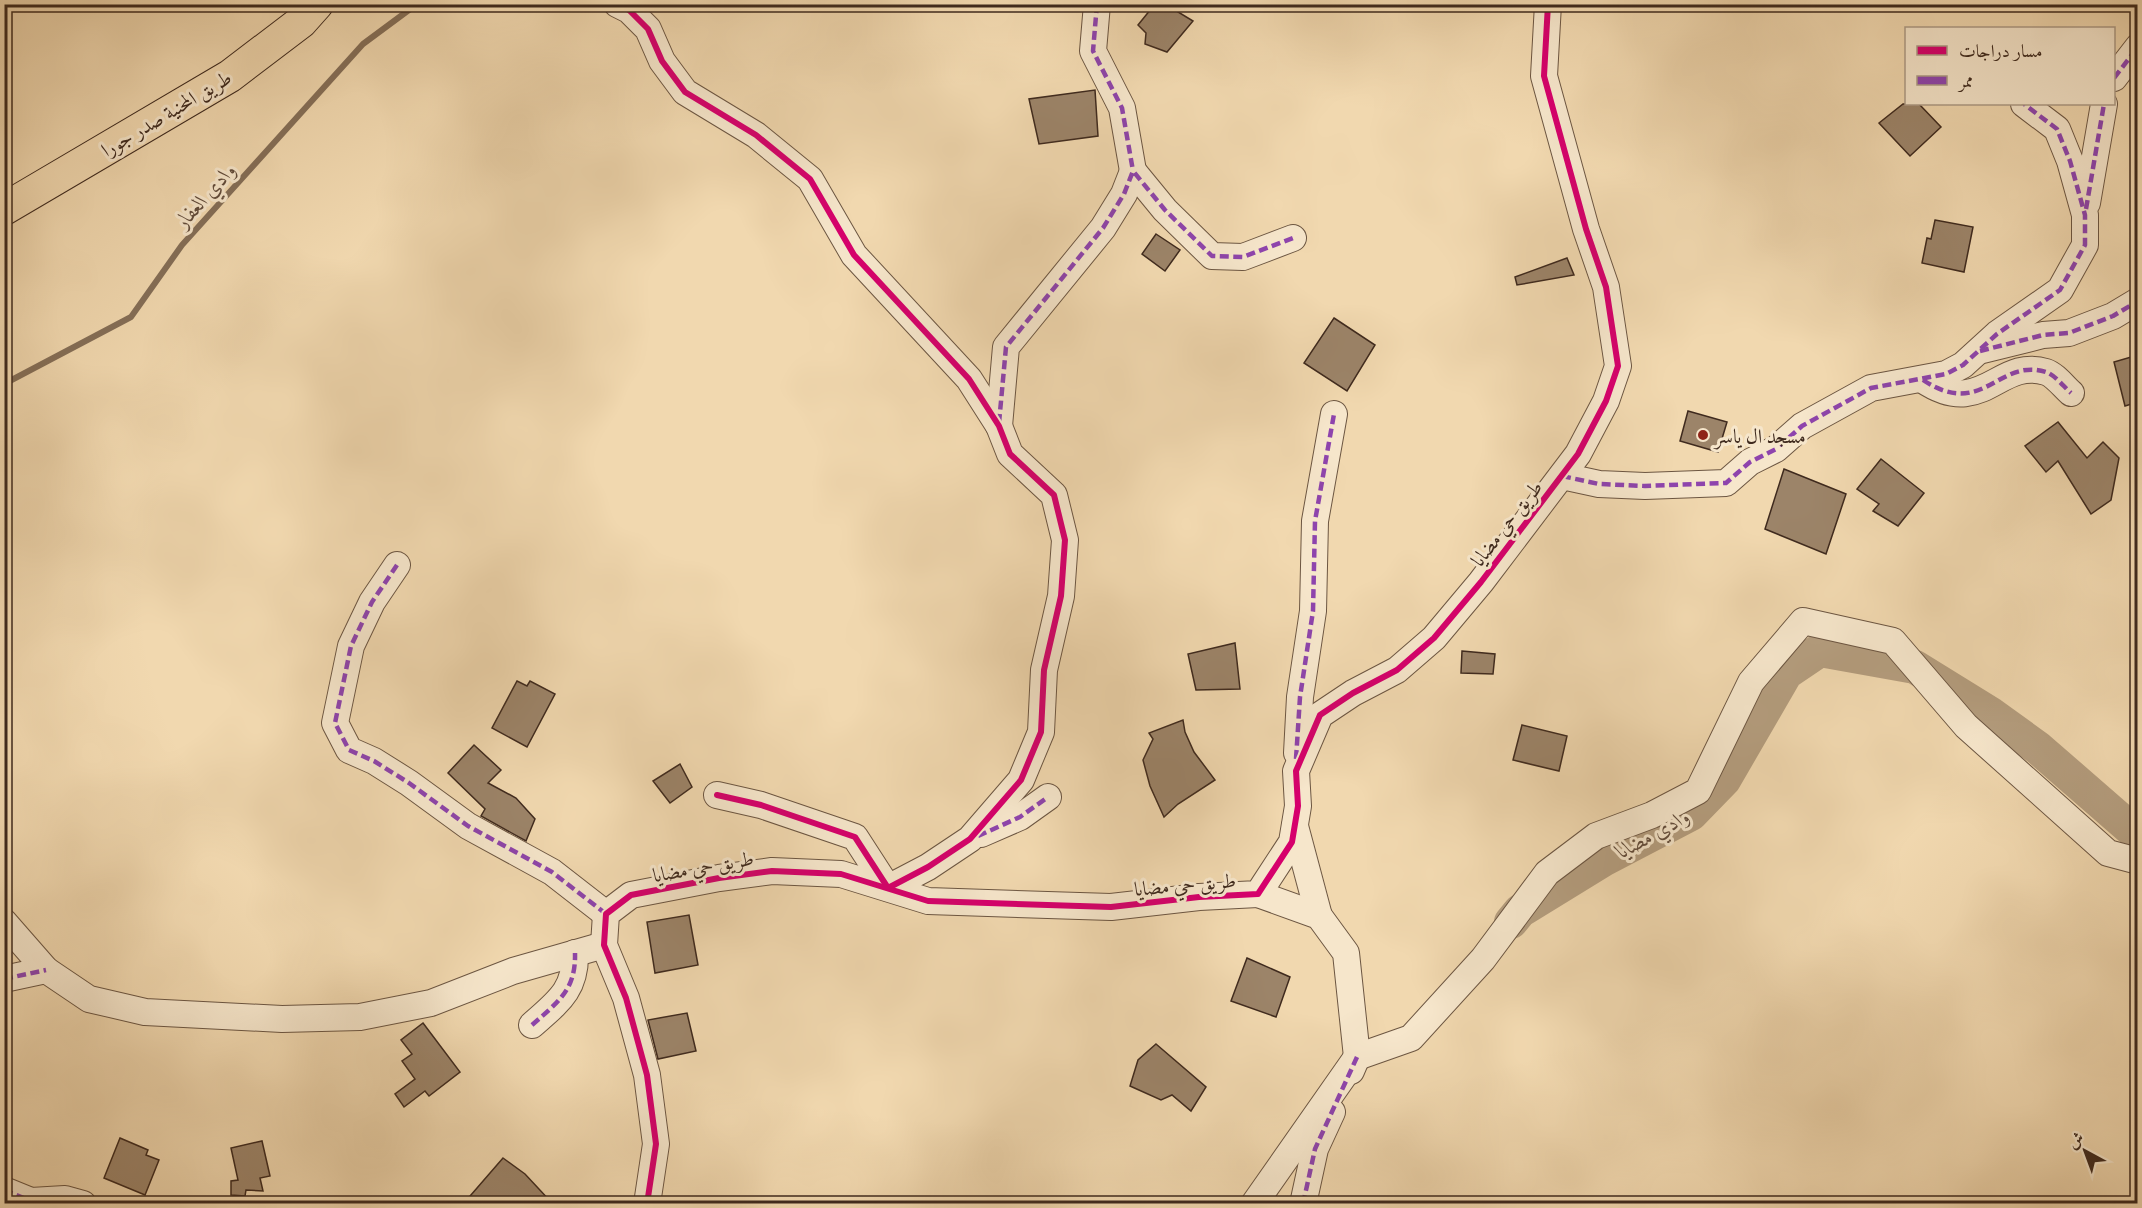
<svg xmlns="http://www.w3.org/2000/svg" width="2142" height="1208" font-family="'Gentium Book Plus',Amiri,serif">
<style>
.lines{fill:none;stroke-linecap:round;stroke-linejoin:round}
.stream{stroke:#856f58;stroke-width:6}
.river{stroke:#b49d7e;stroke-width:34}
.building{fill:#9c8469;stroke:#3f2a1e;stroke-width:1.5}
.minor-casing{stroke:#6c5642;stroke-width:28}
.major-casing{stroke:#3f2a1e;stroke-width:34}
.minor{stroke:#f6e6cb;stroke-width:26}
.major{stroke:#f1d8af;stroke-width:32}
.quiet{stroke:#8e44ad;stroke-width:4.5;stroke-dasharray:9 4.5;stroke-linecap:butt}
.cycleway-casing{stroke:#f6e6cb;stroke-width:10}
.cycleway{stroke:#d6006c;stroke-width:6}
.poi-dot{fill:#8f2418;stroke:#f6e6cb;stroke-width:2}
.labels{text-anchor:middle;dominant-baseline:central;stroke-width:6;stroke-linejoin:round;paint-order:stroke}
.street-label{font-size:20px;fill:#3f2a1e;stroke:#f6e6cb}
.poi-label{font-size:20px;fill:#3f2a1e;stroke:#f6e6cb;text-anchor:start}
.water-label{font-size:21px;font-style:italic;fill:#624c3b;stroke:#f6e6cb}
</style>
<rect width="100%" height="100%" fill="#f1d8af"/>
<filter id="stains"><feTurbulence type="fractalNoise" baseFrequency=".00333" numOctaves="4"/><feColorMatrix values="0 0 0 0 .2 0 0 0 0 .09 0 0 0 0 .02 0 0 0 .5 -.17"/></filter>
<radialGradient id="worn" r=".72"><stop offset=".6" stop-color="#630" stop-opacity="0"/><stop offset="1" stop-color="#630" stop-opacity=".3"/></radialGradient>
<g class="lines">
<path class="stream" d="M4,384L131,317L182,245L363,44L417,4"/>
<path class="river" d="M1511,922L1520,911L1603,860L1691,814L1724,780L1786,673L1820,650L1915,667L1991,714L2038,748L2138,835"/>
</g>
<g class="building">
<path d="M1155,4H1165L1193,21L1167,52L1145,44L1146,33L1138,25Z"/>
<path d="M1095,90L1098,136L1039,144L1029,99Z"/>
<path d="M1903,104H1919L1941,127L1910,156L1879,123Z"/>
<path d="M1935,220L1973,227L1964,272L1922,263L1927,238L1931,239Z"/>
<path d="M1156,234L1180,250L1165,271L1142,254Z"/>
<path d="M1567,258L1574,275L1517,285L1515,277Z"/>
<path d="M1334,318L1375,345L1347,391L1304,363Z"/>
<path d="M2138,355V402L2125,406L2114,362Z"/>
<path d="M1688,411L1727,422L1718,452L1680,441Z"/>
<path d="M2058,422L2087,458L2103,442L2119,458L2111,500L2091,514L2058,461L2046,472L2025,446Z"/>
<path d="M1881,459L1924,493L1898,526L1873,511L1879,504L1857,489Z"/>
<path d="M1784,469L1846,494L1826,554L1765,529Z"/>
<path d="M1235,643L1240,689L1196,690L1188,654Z"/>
<path d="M1462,651L1495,654L1493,674L1461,673Z"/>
<path d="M517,681L527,686L530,681L555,694L527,747L492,728Z"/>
<path d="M1183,720L1185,732L1194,752L1215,780L1178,804L1164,817L1150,786L1143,760L1153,739L1149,733Z"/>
<path d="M1522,725L1567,736L1559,771L1513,760Z"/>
<path d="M474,745L501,770L488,783L516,798L535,819L526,841L481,816L485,809L448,773Z"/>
<path d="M680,764L692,787L670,803L653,781Z"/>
<path d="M689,915L698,965L655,973L647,922Z"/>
<path d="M1247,958L1290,977L1276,1017L1231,1001Z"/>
<path d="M687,1013L696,1051L658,1059L648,1020Z"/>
<path d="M423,1023L460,1072L429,1096L425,1091L404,1107L395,1094L415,1079L402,1061L412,1054L401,1040Z"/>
<path d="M1156,1044L1206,1087L1191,1111L1172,1095L1161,1100L1130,1086L1138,1060Z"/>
<path d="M120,1138L148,1150L146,1155L159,1160L145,1195L104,1178Z"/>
<path d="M262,1141L270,1176L260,1178L263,1191L246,1190L245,1196L231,1195V1181L238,1180L231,1148Z"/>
<path d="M503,1158L525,1174L552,1203H464Z"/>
</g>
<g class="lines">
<g class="minor-casing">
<g id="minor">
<path d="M617,4L629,10L648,29L662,61L685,92L756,135L810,179L854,255L969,379L999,426L1010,454L1054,495L1065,540L1061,596L1044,670L1041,732L1021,780L970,839L928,867L888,888L855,837L761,805L717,795"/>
<path d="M1097,4L1093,51L1122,108L1133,171"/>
<path d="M2114,78L2138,47"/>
<path d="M2087,203L2104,104"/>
<path d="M1983,350L2043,335L2069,333L2113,316L2138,301"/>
<path d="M1923,380C1983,420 1998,357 2046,372C2055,375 2064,387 2071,393"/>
<path d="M999,426L1006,347L1103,228L1124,194L1133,171L1165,210L1212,256L1243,257L1293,238"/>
<path d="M1562,476L1599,484L1645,486L1726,483L1750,462L1776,449L1802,426L1871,388L1946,374L1963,365L1997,334L2060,290L2085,245V215L2070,161L2057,129L2024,104"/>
<path d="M397,565L372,602L351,646L335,723L349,750L374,761L409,783L468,826L552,872L606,914"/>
<path d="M1297,753L1300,697L1313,611L1315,521L1334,414"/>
<path d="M1295,826L1319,916"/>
<path d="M981,834L1020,817L1048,797"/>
<path d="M1258,894L1319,916L1346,953L1357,1057L1351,1071"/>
<path d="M4,922L46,970L89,999L145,1012L282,1019L360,1017L431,1003L513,971L604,945"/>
<path d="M4,979L46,970"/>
<path d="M532,1025C558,1002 576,990 575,953"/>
<path d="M4,1190L31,1201"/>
<path d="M27,1204L31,1201L65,1199L83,1204"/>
<path d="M647,1204L656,1144L647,1075L626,998L604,945L606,914L631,895L719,878L772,871L841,874L928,901L1111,907L1199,897L1258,894L1292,842L1298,806L1296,771L1320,715L1353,693L1397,670L1434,638L1481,582L1578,454L1606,401L1618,366L1606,287L1586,229L1544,76L1548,4"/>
<path d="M1254,1204L1357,1057L1411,1038L1483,959L1547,873L1596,836L1652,815L1698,791L1751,682L1803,621L1893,641L1966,726L2108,853L2138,861"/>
<path d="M1303,1204L1315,1149L1332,1112"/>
</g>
</g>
<g class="major-casing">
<path id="major" d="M4,209L230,76L301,22L317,4"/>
</g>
<use href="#minor" class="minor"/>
<use href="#major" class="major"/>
<g class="quiet">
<path d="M1097,4L1093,51L1122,108L1133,171"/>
<path d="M2114,78L2138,47"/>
<path d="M2086,209L2104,104"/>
<path d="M1980,351L2043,335L2069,333L2113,316L2138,301"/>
<path d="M1923,380C1983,420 1998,357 2046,372C2055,375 2064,387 2071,393"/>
<path d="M999,423L1006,347L1103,228L1124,194L1133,171L1165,210L1212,256L1243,257L1293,238"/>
<path d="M1562,476L1599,484L1645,486L1726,483L1750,462L1776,449L1802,426L1871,388L1946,374L1963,365L1997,334L2060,290L2085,245V215L2070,161L2057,129L2024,104"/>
<path d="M397,565L372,602L351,646L335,723L349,750L374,761L409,783L468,826L552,872L606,914"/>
<path d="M1296,759L1300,697L1313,611L1315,521L1334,414"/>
<path d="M978,836L1020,817L1048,797"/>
<path d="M4,979L46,970"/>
<path d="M532,1025C558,1002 576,990 575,953"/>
<path d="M4,1190L31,1201"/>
<path d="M1303,1204L1315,1149L1357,1057"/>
</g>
<g class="cycleway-casing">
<g id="cycleway">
<path d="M617,4L629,10L648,29L662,61L685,92L756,135L810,179L854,255L969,379L999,426L1010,454L1054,495L1065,540L1061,596L1044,670L1041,732L1021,780L970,839L928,867L888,888L855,837L761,805L717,795"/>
<path d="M647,1204L656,1144L647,1075L626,998L604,945L606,914L631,895L719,878L772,871L841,874L928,901L1111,907L1199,897L1258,894L1292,842L1298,806L1296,771L1320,715L1353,693L1397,670L1434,638L1481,582L1578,454L1606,401L1618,366L1606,287L1586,229L1544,76L1548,4"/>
</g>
</g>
<use href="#cycleway" class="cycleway"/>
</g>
<circle class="poi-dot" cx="1703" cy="435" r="6"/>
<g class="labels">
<g class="street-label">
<text transform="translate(166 113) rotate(-31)">طريق المحنية صدر جورا</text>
<text transform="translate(1506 523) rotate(-52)">طريق حي مضايا</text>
<text transform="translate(703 866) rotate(-10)">طريق حي مضايا</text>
<text transform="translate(1185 884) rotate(-5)">طريق حي مضايا</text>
</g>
<g class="poi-label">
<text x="1715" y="435">مسجد ال ياسر</text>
</g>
<g class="water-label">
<text transform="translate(205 195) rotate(-48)">وادي العفار</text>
<text transform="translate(1653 833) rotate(-29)">وادي مضايا</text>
</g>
</g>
<rect width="2142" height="1208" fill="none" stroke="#f1d8af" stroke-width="24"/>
<rect x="6" y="6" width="2130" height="1196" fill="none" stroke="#3f2a1e" stroke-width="3"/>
<rect x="12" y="12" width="2118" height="1184" fill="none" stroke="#3f2a1e" stroke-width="1.5"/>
<rect x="1905" y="27" width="210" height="78" fill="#f6e6cb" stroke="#ad9b86" stroke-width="1.5"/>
<rect x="1917" y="46" width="30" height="9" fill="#d6006c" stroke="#ad9b86" stroke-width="1.5"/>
<text x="1959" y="57" font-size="18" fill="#3f2a1e">مسار دراجات</text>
<rect x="1917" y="76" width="30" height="9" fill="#8e44ad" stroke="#ad9b86" stroke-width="1.5"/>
<text x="1959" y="87" font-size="18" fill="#3f2a1e">ممر</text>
<g transform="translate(2085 1151) rotate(319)" stroke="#f6e6cb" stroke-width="4.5" paint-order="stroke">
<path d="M0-4.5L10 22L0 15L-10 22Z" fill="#3f2a1e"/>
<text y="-9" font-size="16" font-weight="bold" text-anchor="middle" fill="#3f2a1e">ش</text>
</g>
<rect width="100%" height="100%" filter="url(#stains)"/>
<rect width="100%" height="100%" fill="url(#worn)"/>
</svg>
